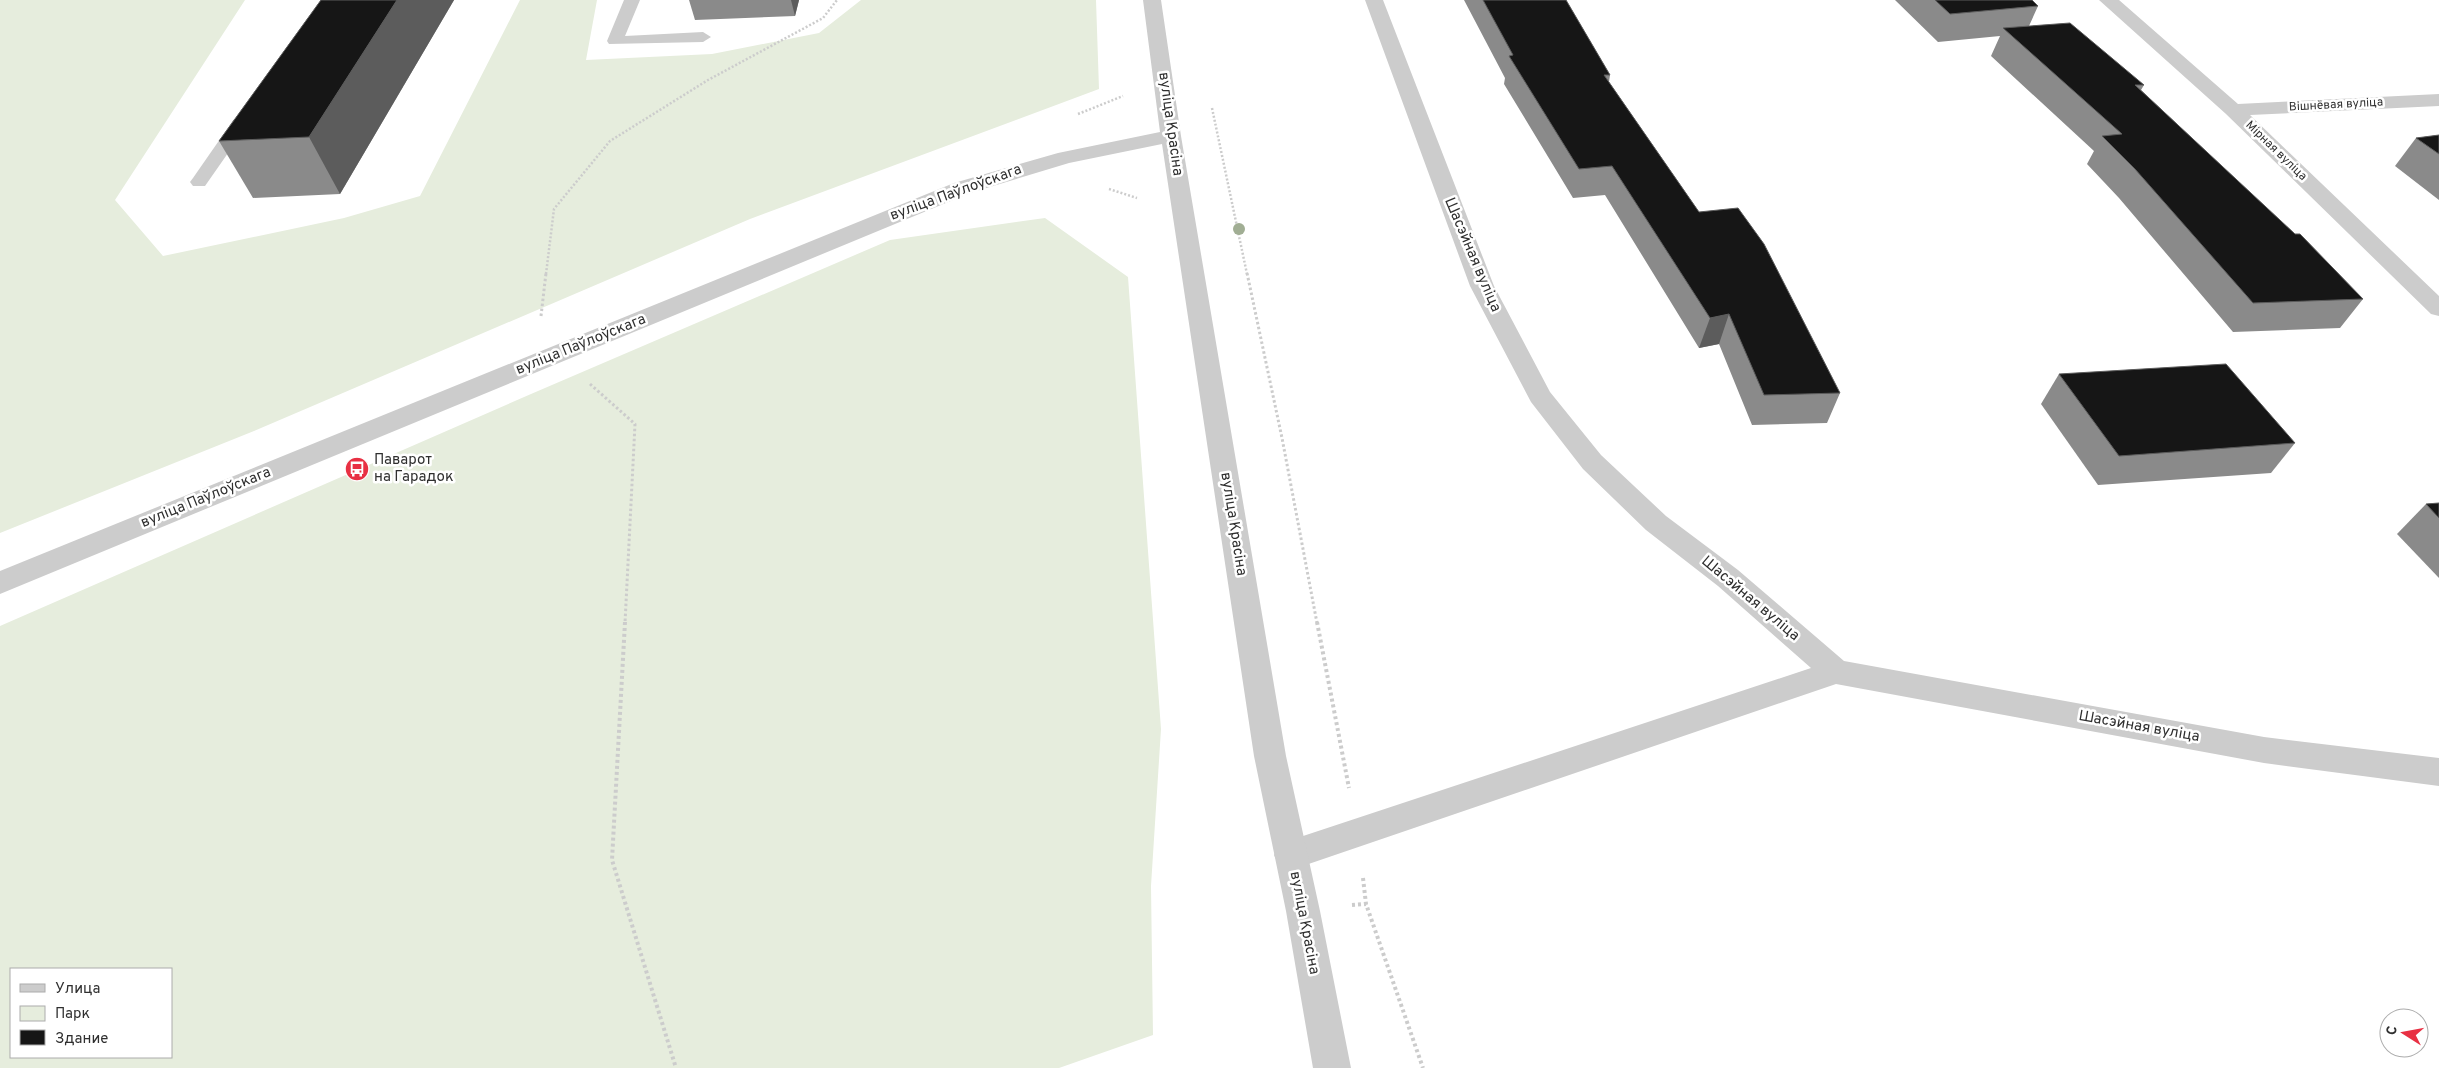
<svg xmlns="http://www.w3.org/2000/svg" width="2439" height="1068" font-family="Overpass,sans-serif">
<style>
.green{fill:#e6eddd;fill-rule:evenodd}
.lines{fill:none;stroke-linecap:round;stroke-linejoin:round}
.path-far2{stroke:#ccc;stroke-width:2.5;stroke-dasharray:2 2;stroke-linecap:butt}
.path-far1{stroke:#ccc;stroke-width:3;stroke-dasharray:2.5 2.5;stroke-linecap:butt}
.path{stroke:#ccc;stroke-width:4;stroke-dasharray:3 3;stroke-linecap:butt}
.service{fill:#ccc;fill-rule:evenodd}
.minor{fill:#ccc;fill-rule:evenodd}
.tertiary{fill:#ccc;fill-rule:evenodd}
.tree{fill:#a1ae94}
.wall{fill:#8a8a8a}
.shaded-wall{fill:#5c5c5c}
.building{fill:#161616;stroke:#5c5c5c}
.labels{text-anchor:middle;dominant-baseline:central;stroke-width:5;stroke-linejoin:round;paint-order:stroke}
.far-street-label{font-size:12px;fill:#2f2f2f;stroke:#fff}
.street-label{font-size:15px;fill:#2f2f2f;stroke:#fff}
.poi-label{font-size:15px;fill:#2f2f2f;stroke:#fff;text-anchor:start}
</style>
<rect width="100%" height="100%" fill="#fff"/>
<g class="green">
<path d="M0,0H245L115,200L163,256L344,218L420,196L520,0H597L586,60L712,54L819,33L861,0H1096L1099,89L750,219L254,431L0,533Z"/>
<path d="M1045,218L1128,277L1161,729L1151,886L1153,1035L1059,1068H0V626L531,394L890,240ZM11,969H171V1057H11Z"/>
</g>
<g class="lines">
<g class="path-far2">
<path d="M1212,108L1247,274"/>
<path d="M1078,114L1123,96"/>
<path d="M1109,189L1137,198"/>
<path d="M546,274L554,209L610,141L708,80L823,18L837,0"/>
</g>
<g class="path-far1">
<path d="M1247,273L1282,438L1317,623"/>
<path d="M541,316L546,273"/>
<path d="M590,384L635,424L625,623"/>
</g>
<g class="path">
<path d="M625,622L612,860L676,1068"/>
<path d="M1317,622L1349,788"/>
<path d="M1363,878L1366,904L1423,1068"/>
<path d="M1352,905L1366,904"/>
</g>
<g class="service">
<path d="M624,0H640L625,36L703,32L711,37L703,42L609,44L607,41Z"/>
<path d="M240,118L246,119L249,123L205,186H193L190,182L193,178L234,119Z"/>
</g>
<g class="minor">
<path d="M1365,0H1383L1494,286L1550,392L1601,455L1666,516L1738,570L1844,661L2264,737L2439,758V786L2264,763L1836,684L1291,870L1279,866L1274,855L1279,844L1291,840L1811,668L1718,586L1646,530L1583,469L1531,402L1470,286Z"/>
<path d="M2099,0H2119L2238,104L2439,94V106L2250,115L2439,296V316L2431,314L2226,114Z"/>
</g>
<path class="tertiary" d="M1143,0H1161L1181,136L1286,756L1320,911L1351,1068H1313L1286,911L1254,756L1162,144L1069,163L970,193L0,594V571L954,183L1058,153L1160,132Z"/>
</g>
<circle class="tree" cx="1239" cy="229" r="6"/>
<g class="wall">
<path d="M321,0H454L340,194L253,198L219,141Z"/>
<path d="M689,0H799L795,16L695,20Z"/>
<path d="M1464,0H1566L1610,75L1609,82L1699,212L1840,393L1827,423L1752,425L1719,344L1699,348L1605,195L1573,198L1504,84L1505,78Z"/>
<path d="M1895,0H2032L2038,6L2029,26L2144,85L2141,90L2363,299L2340,328L2233,332L2119,198L2087,164L2094,151L1991,56L2000,36L1938,42Z"/>
<path d="M2439,135V200L2395,166L2416,138Z"/>
<path d="M2059,374L2295,443L2271,473L2098,485L2041,404Z"/>
<path d="M2439,503V578L2397,534L2426,504Z"/>
</g>
<g class="shaded-wall">
<path d="M397,0H454L340,194L309,137Z"/>
<path d="M791,0H799L795,16Z"/>
<path d="M1729,314L1719,344L1699,348L1710,318Z"/>
</g>
<g class="building">
<path d="M321,0H397L309,137L219,141Z"/>
<path d="M1483,0H1566L1610,75H1604L1699,212L1738,208L1764,244L1840,393L1764,395L1729,314L1710,318L1612,166L1579,169L1509,56L1513,55Z"/>
<path d="M1935,0H2032L2038,6L1950,14Z"/>
<path d="M2070,23L2144,85H2135L2295,234H2300L2363,299L2253,303L2135,169L2102,136L2122,134L2003,28Z"/>
<path d="M2439,135V154L2416,138Z"/>
<path d="M2226,364L2295,443L2119,456L2059,374Z"/>
<path d="M2439,503V518L2426,504Z"/>
</g>
<defs>
<g id="bus-disc" transform="scale(1.25)"><circle r="9.5" fill="#e83043" stroke="#fff"/><path d="M-5-6H5V4H4V6H2V4H-2V6H-4V4H-5ZM-3.5-4V0h7V-4ZM-3.5 1.2v1.5H-2V1.2ZM2 1.2v1.5H3.5V1.2Z" fill="#fff"/></g>
</defs>
<g fill-rule="evenodd">
<use href="#bus-disc" x="357" y="469"/>
</g>
<g class="labels">
<g class="far-street-label">
<text transform="translate(2336 105) rotate(-3)">Вішнёвая вуліца</text>
<text transform="translate(2276 151) rotate(44)">Мірная вуліца</text>
</g>
<g class="street-label">
<text transform="translate(1170 124) rotate(82)">вуліца Красіна</text>
<text transform="translate(956 193) rotate(-20)">вуліца Паўлоўскага</text>
<text transform="translate(1472 255) rotate(67)">Шасэйная вуліца</text>
<text transform="translate(581 345) rotate(-22)">вуліца Паўлоўскага</text>
<text transform="translate(206 498) rotate(-22)">вуліца Паўлоўскага</text>
<text transform="translate(1233 524) rotate(81)">вуліца Красіна</text>
<text transform="translate(1750 599) rotate(40)">Шасэйная вуліца</text>
<text transform="translate(2139 727) rotate(10)">Шасэйная вуліца</text>
<text transform="translate(1304 923) rotate(79)">вуліца Красіна</text>
</g>
<g class="poi-label">
<text x="374" y="460">Паварот<tspan x="374" dy="17">на Гарадок</tspan></text>
</g>
</g>
<rect x="10" y="968" width="162" height="90" fill="#ffffff" stroke="#acacac"/>
<rect x="20" y="984" width="25" height="8" fill="#cccccc" stroke="#acacac"/>
<text x="55" y="993" font-size="15" fill="#2f2f2f">Улица</text>
<rect x="20" y="1006" width="25" height="15" fill="#e6eddd" stroke="#acacac"/>
<text x="55" y="1018" font-size="15" fill="#2f2f2f">Парк</text>
<rect x="20" y="1030" width="25" height="15" fill="#161616" stroke="#acacac"/>
<text x="55" y="1043" font-size="15" fill="#2f2f2f">Здание</text>
<g transform="translate(2404 1033) rotate(281)"><circle r="24" fill="#ffffff" stroke="#acacac"/>
<path d="M0-4L9 19L0 12L-9 19Z" fill="#e83043"/>
<text y="-8" font-size="14" font-weight="bold" text-anchor="middle" fill="#2f2f2f">С</text>
</g>
</svg>
